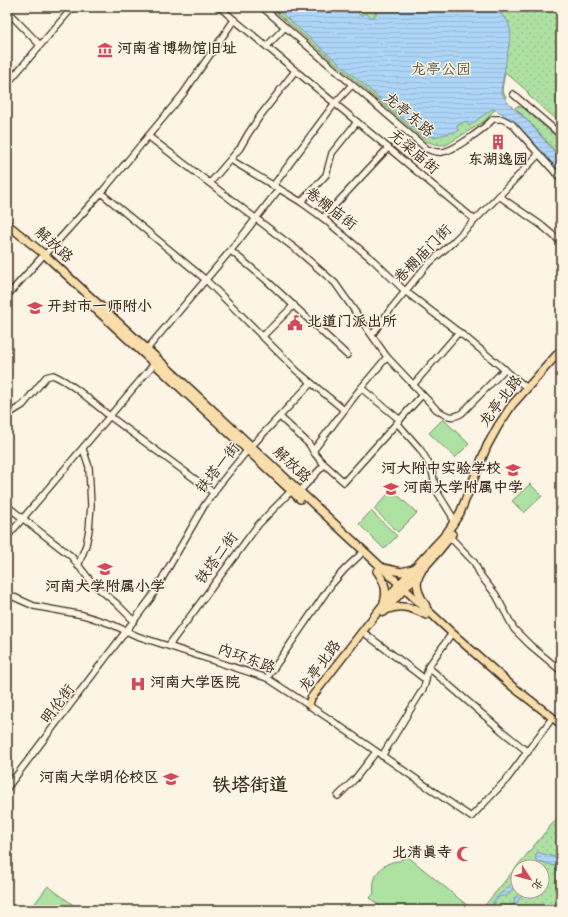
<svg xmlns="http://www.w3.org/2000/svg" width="568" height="917" font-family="Dekko,'LXGW WenKai TC',sans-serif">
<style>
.green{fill:#aee2a3;stroke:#748660}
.park{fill:url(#park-dots);stroke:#748660;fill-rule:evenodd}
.water{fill:url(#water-rules);stroke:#8091a1}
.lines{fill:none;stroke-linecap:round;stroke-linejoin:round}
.minor-casing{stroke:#3b2a1e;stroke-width:8}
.major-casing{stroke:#3b2a1e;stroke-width:10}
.minor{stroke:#fcf5e5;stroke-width:5.5}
.major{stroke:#f9deab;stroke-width:7}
.labels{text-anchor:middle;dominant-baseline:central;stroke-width:3;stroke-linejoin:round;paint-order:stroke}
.poi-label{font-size:15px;font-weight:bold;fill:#3b2a1e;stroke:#fcf5e5;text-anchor:start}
.park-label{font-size:15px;fill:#58583f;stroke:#fcf5e5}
.street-label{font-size:15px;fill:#3b2a1e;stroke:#fcf5e5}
.district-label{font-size:19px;font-weight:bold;fill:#3b2a1e;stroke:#fcf5e5}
</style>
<defs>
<pattern id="park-dots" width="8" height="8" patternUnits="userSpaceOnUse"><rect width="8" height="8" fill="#aee2a3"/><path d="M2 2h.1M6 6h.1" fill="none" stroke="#97c28c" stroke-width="1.8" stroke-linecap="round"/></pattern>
<pattern id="water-rules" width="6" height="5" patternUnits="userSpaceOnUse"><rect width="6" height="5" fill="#aed6f8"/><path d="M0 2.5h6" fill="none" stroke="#97b8d4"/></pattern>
</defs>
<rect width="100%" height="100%" fill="#fcf5e5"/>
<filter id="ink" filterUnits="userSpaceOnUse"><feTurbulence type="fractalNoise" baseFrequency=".025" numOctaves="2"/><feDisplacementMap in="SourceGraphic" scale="8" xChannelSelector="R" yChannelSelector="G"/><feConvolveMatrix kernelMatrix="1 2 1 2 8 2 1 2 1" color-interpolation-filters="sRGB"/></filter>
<g filter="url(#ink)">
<g class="green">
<path d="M443,419L469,444L455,458L429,433Z"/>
<path d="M530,484L542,496L524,513L512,501Z"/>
<path d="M392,490L417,513L398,532L374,509Z"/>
<path d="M371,511L397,536L384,549L359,524Z"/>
<path d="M406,855L469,907L466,910H384L370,898L374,893C371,876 382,861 400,861Z"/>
<path d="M48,886L80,910H30Z"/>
</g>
<g class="park">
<path d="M270,7H561V123L529,96L527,91L505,72L502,90L506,97L485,121L446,145C437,145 431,144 423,139Z"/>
<path d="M517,106L524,108L561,141V158L533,126L515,108Z"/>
<path d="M561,813V910H481ZM518,867H542V891H518Z"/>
</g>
<g class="water">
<path d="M274,7H352L358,9L359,15H363L365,13L371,17H374L377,13L375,11L376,7H493L508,21L511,33L501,91C506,104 518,112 528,121C539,134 550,147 561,159V175C546,158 512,113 492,109L469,126L466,121L457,126L458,131L434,137L423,136Z"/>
<path d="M537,852L561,859V868L539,861L538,867H536L537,860L535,859Z"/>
<path d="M518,872L514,887L507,896H500L495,902L493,910H491C493,894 504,894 512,883C515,879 515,876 518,872Z"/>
<path d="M524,891H525C519,897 515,910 506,910L514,903L515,897Z"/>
</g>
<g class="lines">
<g class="minor-casing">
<g id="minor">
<path d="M219,7L475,220"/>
<path d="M262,7L427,149C432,151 437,153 442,152C454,151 485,128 493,119H502L512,124L561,179"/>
<path d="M7,11L40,45"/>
<path d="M267,46L285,27"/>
<path d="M7,84L73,7"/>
<path d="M513,94L561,135"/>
<path d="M148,136L297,250L335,283L387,357L436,409C444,415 452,420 462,413L505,369"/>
<path d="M539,154L499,196L541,225L561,242"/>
<path d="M231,160L301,202L323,218L374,261L405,291L469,340L527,388"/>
<path d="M210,183L240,148L248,134L260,116L295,71"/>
<path d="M273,186L335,103L352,85"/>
<path d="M101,193L206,280L297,371L344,410"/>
<path d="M301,202L326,175L332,153L357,122"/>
<path d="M323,218L388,148"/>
<path d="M231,251L265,279L347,355"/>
<path d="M45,255L101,193L183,94L234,20"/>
<path d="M7,296L41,258"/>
<path d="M372,335L390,310L426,266L452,243L499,196"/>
<path d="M262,337L294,305"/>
<path d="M147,349L236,244L279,189"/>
<path d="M413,385L459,332"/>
<path d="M361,388L400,420"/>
<path d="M7,415L23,405L46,377L53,375C75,385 93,403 112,418C146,443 180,468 214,493"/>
<path d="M280,417L309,444L315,454L322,462L344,482L422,395"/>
<path d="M397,423L420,449L428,462L432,471L436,490L452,516L453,525"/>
<path d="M313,451L361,388L387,357"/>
<path d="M299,492L324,465"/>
<path d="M7,506L71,556L93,584L116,603L134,621"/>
<path d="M7,537L154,364"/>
<path d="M450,537L474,562L481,576L496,595L514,629L530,645L561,671"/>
<path d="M78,566L86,545L89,530L91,505L89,467L83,449"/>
<path d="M7,594L34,606L83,615L111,624L137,636L267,678L328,718L471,817L507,779L550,721"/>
<path d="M367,635L426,680"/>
<path d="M169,645L258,525L291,491"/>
<path d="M428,667L502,731L528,752"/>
<path d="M267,678L331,585L345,569L360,555"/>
<path d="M382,756L423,689L425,684L428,667L450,636"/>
<path d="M7,788L151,598L204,506L219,485L246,452L311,383"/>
<path d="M338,796L355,779L376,752"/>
</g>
</g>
<g class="major-casing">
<g id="major">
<path d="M7,224L45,255L147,349L452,633L513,687L561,724"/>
<path d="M88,302L300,499"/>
<path d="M383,568L401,572L413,569"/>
<path d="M377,571C384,581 388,590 384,602"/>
<path d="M421,572C413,584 419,595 426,606"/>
<path d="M386,610C400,604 412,607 426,615"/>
<path d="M384,612C406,585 432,562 452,534"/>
<path d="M309,705L311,698L396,588L446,534L460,513L487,446L498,426L512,405L561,350"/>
</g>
</g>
<use href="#minor" class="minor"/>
<use href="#major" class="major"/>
</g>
</g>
<defs>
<g id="museum-bare" transform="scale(1.2)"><path d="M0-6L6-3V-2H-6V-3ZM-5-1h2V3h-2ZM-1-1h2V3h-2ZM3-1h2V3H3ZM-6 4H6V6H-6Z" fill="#d1495b" stroke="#fcf5e5" stroke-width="2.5" paint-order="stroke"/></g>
<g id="building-bare" transform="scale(1.2)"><path d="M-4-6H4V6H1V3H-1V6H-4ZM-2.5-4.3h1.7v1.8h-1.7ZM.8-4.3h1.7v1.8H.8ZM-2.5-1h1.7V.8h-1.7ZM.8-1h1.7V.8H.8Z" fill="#d1495b" stroke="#fcf5e5" stroke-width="2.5" paint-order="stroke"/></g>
<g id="school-bare" transform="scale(1.2)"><path d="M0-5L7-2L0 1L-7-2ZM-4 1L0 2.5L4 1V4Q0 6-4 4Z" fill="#d1495b" stroke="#fcf5e5" stroke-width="2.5" paint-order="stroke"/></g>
<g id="civic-bare" transform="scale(1.2)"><path d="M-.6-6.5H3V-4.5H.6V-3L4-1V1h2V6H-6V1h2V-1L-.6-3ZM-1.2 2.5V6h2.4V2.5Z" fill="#d1495b" stroke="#fcf5e5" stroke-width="2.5" paint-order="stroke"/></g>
<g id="hospital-bare" transform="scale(1.2)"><path d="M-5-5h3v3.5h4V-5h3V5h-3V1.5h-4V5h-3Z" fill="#d1495b" stroke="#fcf5e5" stroke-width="2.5" paint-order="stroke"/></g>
<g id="university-bare" transform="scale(1.2)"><path d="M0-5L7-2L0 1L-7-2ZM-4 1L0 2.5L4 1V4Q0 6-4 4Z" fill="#d1495b" stroke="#fcf5e5" stroke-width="2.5" paint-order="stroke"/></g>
<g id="mosque-bare" transform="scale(1.2)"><path d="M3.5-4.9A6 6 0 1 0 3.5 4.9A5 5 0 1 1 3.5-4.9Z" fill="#d1495b" stroke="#fcf5e5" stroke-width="2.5" paint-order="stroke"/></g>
</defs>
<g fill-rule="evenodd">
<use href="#museum-bare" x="105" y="50"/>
<use href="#building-bare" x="498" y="142"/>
<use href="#school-bare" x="35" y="308"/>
<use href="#civic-bare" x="295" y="323"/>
<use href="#school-bare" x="513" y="470"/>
<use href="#school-bare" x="391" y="489"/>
<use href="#school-bare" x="105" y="569"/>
<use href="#hospital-bare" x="138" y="684"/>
<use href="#university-bare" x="171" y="779"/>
<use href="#mosque-bare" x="464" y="854"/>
</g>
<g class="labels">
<g class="poi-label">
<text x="117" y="50">河南省博物馆旧址</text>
<text x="498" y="161" text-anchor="middle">东湖逸园</text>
<text x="47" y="308">开封市一师附小</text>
<text x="307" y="323">北道门派出所</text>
<text x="501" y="470" text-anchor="end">河大附中实验学校</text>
<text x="403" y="489">河南大学附属中学</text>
<text x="105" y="588" text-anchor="middle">河南大学附属小学</text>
<text x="150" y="684">河南大学医院</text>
<text x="159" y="779" text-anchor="end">河南大学明伦校区</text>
<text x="452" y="854" text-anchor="end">北清真寺</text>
</g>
<g class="park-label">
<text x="441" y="71">龙亭公园</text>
</g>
<g class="street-label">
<text transform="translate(408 116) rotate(40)">龙亭东路</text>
<text transform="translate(413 153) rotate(40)">无梁庙街</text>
<text transform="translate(330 210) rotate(37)">卷棚庙街</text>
<text transform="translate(53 246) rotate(42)">解放路</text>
<text transform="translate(424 255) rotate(-46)">卷棚庙门街</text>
<text transform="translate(502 402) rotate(-53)">龙亭北路</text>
<text transform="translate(291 466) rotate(43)">解放路</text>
<text transform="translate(219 469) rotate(-51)">铁塔一街</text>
<text transform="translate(218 559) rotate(-54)">铁塔二街</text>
<text transform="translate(246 660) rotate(20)">内环东路</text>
<text transform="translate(321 667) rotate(-54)">龙亭北路</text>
<text transform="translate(59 705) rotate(-53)">明伦街</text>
</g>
<g class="district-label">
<text x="250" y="787">铁塔街道</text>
</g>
</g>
<rect width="568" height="917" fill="none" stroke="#fcf5e5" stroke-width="24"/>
<rect x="12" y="12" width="544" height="893" fill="none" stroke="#3b2a1e" stroke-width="1.5" filter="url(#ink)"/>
<g transform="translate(530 879) rotate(126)"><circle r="19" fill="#fcf5e5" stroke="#afa495"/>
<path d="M0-3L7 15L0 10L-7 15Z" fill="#d1495b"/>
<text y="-6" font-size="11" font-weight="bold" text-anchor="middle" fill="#3b2a1e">北</text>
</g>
</svg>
